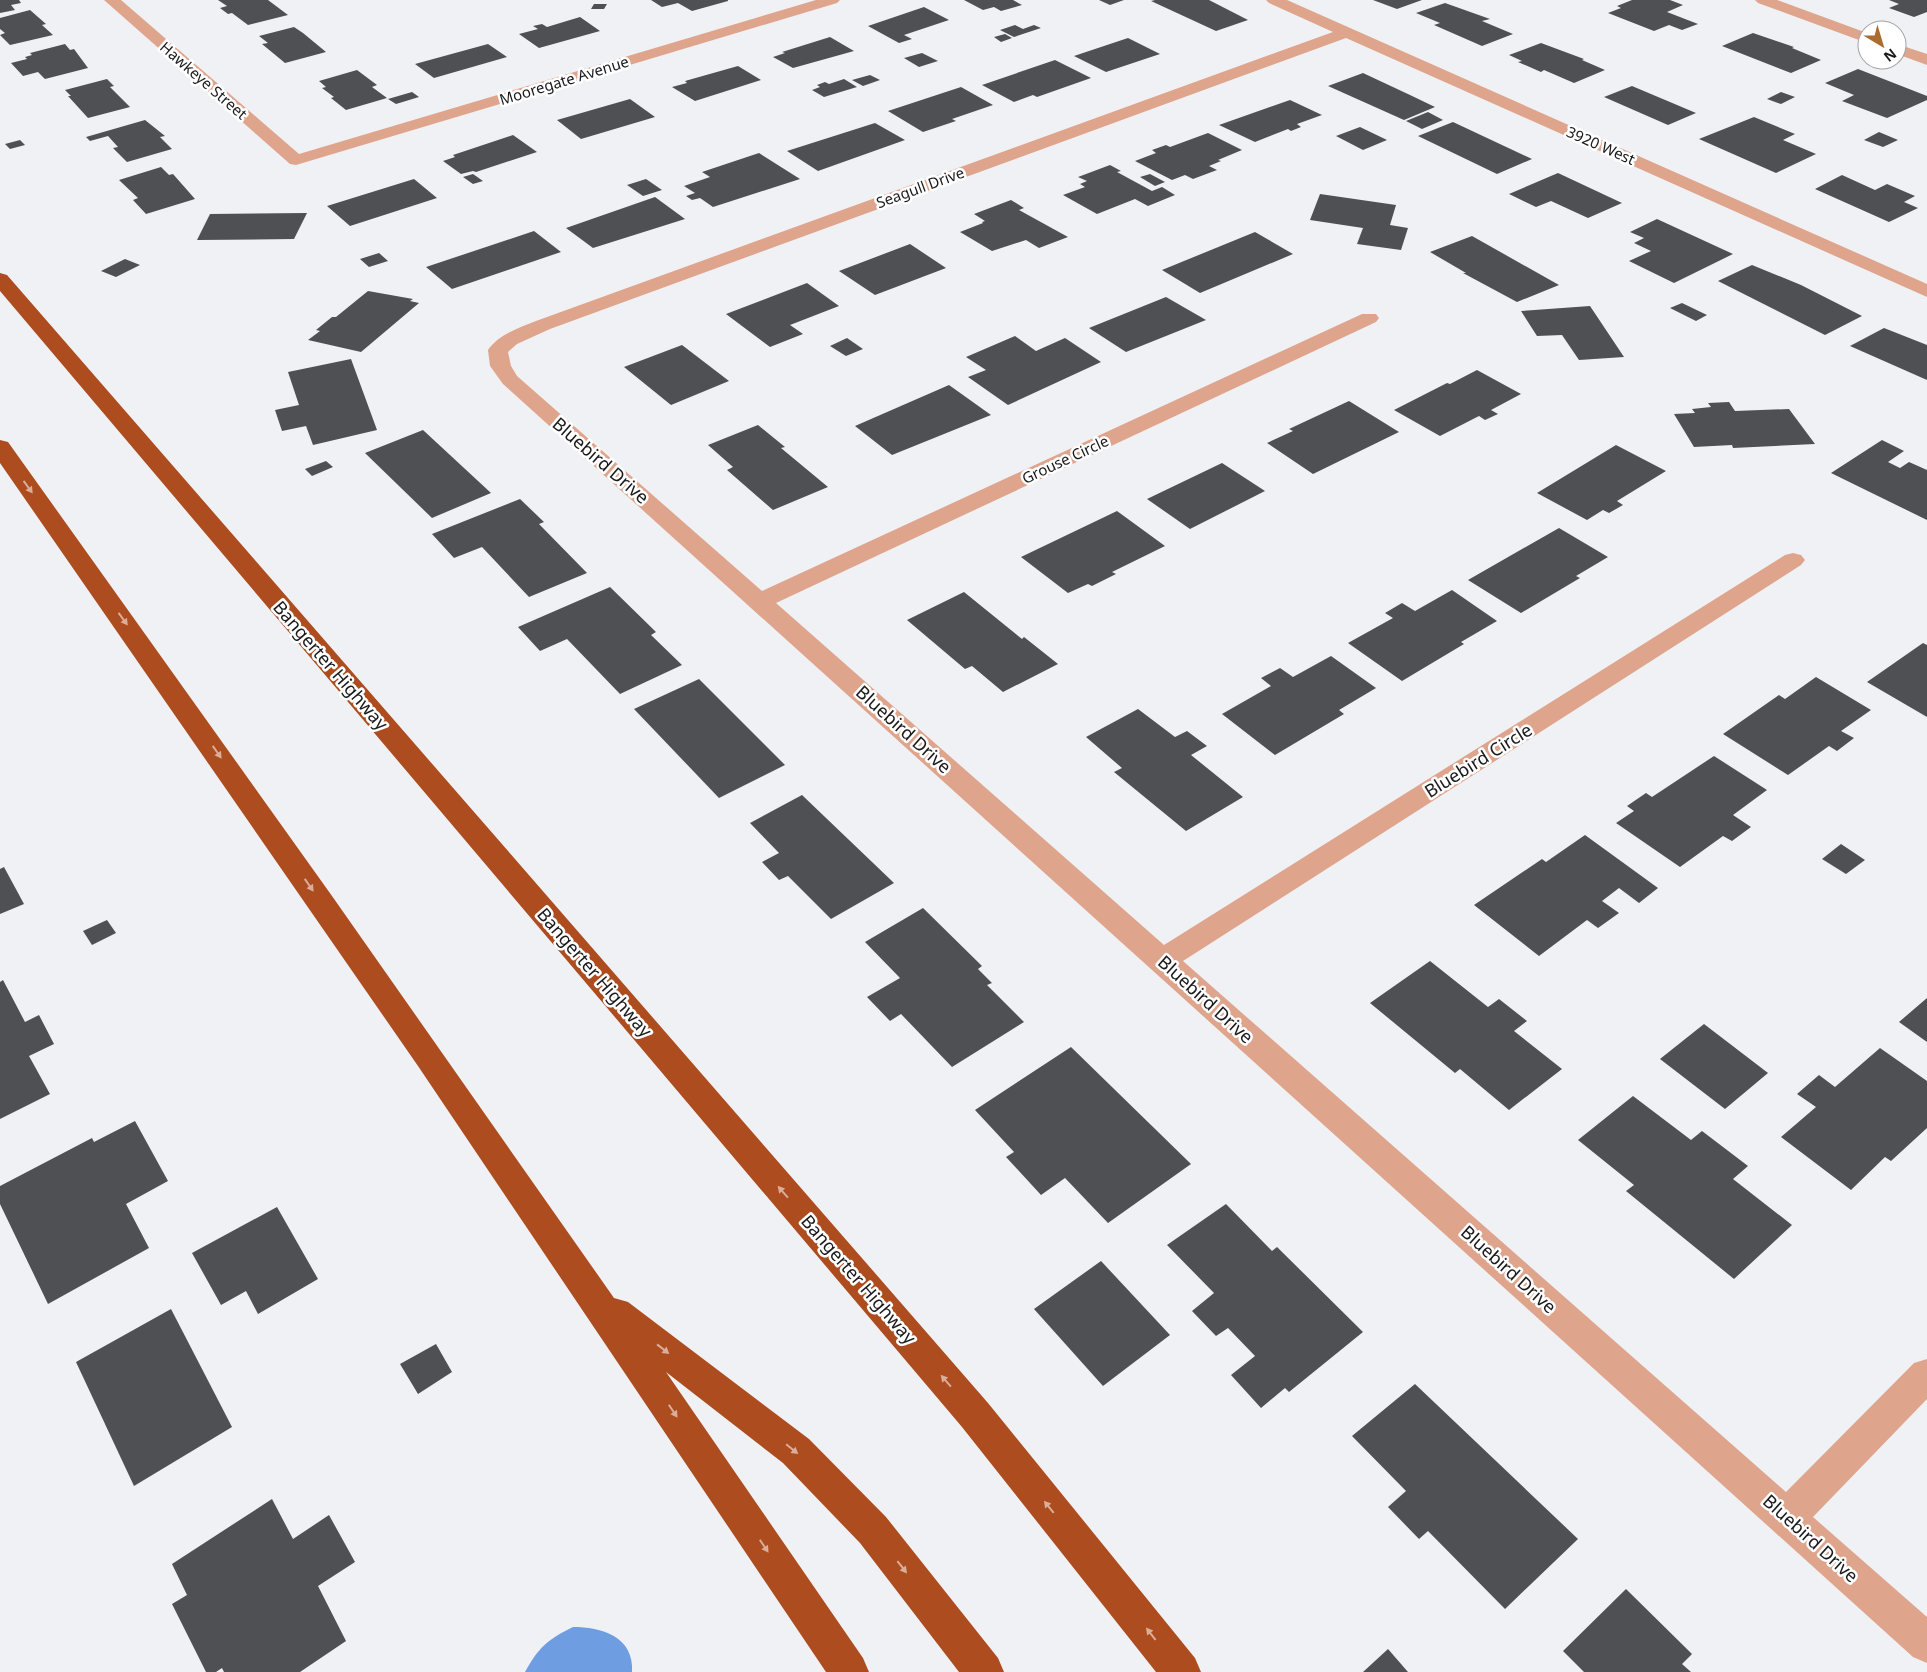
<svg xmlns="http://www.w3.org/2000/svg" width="1927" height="1672" font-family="'Noto Sans',sans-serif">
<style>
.water{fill:#6e9de2}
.building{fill:#4f5053}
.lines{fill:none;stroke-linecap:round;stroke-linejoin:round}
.minor{fill:#dfa48c;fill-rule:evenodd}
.highway{fill:#ad4c1e;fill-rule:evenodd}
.oneway{fill:#daae9a}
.labels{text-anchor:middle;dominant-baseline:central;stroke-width:5;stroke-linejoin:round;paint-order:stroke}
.far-street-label{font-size:15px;fill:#19191b;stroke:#fff}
.street-label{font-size:18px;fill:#19191b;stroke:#fff}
</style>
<rect width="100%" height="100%" fill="#f0f1f5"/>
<path class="water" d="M573,1627C601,1627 634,1636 632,1672H525C538,1648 548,1639 573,1627Z"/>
<g class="building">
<path d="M0,0H19L21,3L11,5L15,10L0,13Z"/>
<path d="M218,0H268L288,15L248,25L232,13L228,14L220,8L227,6Z"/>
<path d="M651,0H728V1L692,11L678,3L662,7Z"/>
<path d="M964,0H1013L1022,5L1001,11L994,7L983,10Z"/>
<path d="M1099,0H1124L1110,5Z"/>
<path d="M1155,0H1209L1248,20L1216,31L1151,1Z"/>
<path d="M1373,0H1422L1397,9Z"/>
<path d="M1632,0H1670L1683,5L1667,12L1698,24L1682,30L1669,25L1654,31L1608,13L1621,8L1617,6Z"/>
<path d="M1889,0H1927V12L1914,17L1889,8L1899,4Z"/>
<path d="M1445,3L1490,19L1482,21L1513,34L1482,46L1434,25L1440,23L1416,13Z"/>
<path d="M594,4H607L604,9H591Z"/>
<path d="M924,7L949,20L904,35L912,39L899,43L868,26Z"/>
<path d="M30,10L46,24L42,25L53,35L10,45L0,35L5,33L0,29V18Z"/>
<path d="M580,17L600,31L539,48L519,34L538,29L533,26L542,24L547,27Z"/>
<path d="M1015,25L1023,29L1034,25L1041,28L1014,37L1000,30Z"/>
<path d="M294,27L303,33L326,52L285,63L262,44L268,43L259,36Z"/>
<path d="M1753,33L1794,47L1792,48L1821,60L1791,73L1722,46Z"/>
<path d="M1005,34L1012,38L1001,42L994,37Z"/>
<path d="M830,37L854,51L793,68L773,57L785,53L782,52Z"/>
<path d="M1128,38L1160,54L1106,72L1074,56Z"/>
<path d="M1541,43L1584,59L1582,60L1605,70L1574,83L1544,70L1541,72L1518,62L1522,61L1509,55Z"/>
<path d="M65,44L70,50L74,49L88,68L45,79L38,72L23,76L11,63L27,59L25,57L32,55L30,53Z"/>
<path d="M488,44L507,57L434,78L415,64Z"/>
<path d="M922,53L938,61L919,67L904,58Z"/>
<path d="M1055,60L1091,78L1037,97L1033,95L1014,102L982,85Z"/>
<path d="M738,66L761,80L695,101L672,87L687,83L685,81Z"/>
<path d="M1858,69L1927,96V100L1887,118L1842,101L1854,95L1825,83Z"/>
<path d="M357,70L377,85L372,87L387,98L346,110L331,98L334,97L322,88L326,87L319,81Z"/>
<path d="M1363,73L1410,95L1435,107L1404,120L1328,86Z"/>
<path d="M870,75L880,80L863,86L852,80Z"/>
<path d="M107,79L114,86L110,87L130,107L88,118L68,96H71L65,90Z"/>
<path d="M844,79L857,87L824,97L812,90L820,87L817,85L825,82L829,84Z"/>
<path d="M1632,86L1696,113L1668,125L1604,97Z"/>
<path d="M961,87L993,105L952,119L956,121L923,132L888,111Z"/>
<path d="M412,92L419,97L396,104L388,99Z"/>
<path d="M1781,92L1795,97L1781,104L1767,99Z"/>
<path d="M630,99L655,117L581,139L557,120Z"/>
<path d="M1290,100L1322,115L1297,124L1301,127L1291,131L1288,129L1255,142L1219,125Z"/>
<path d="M1428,112L1443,120L1422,129L1406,121Z"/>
<path d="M1754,117L1795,134L1783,140L1816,154L1776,173L1699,139Z"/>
<path d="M145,120L165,136L160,137L172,149L127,162L113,148L118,147L108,136L90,141L86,137Z"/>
<path d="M1453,122L1532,159L1497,174L1418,136Z"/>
<path d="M875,123L905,140L818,171L787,151Z"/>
<path d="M1360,127L1387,140L1363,150L1336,136Z"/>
<path d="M1879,132L1898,140L1883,147L1864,140Z"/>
<path d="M1208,133L1242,150L1218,160L1221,161L1209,166L1217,170L1193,179L1185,175L1172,180L1135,161L1156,153L1152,150L1166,145L1170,147Z"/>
<path d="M513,135L537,152L476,172L473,171L461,174L443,161L455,157L453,155Z"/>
<path d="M20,140L25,145L10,149L5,144Z"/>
<path d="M759,153L800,179L713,207L700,198L692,200L686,196L695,193L684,186L710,177L702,172Z"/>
<path d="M1110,165L1121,171L1117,172L1152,191L1162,187L1175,195L1148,206L1135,199L1097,214L1063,195L1085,187L1080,184L1087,181L1078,177Z"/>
<path d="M161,167L169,175L173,174L195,199L146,214L133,200L138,198L119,180Z"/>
<path d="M1558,173L1622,203L1588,218L1551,201L1536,207L1509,194Z"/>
<path d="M473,174L483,181L473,184L463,177Z"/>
<path d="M1150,174L1165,182L1155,186L1140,177Z"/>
<path d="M1842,175L1875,190L1887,184L1915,196L1904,202L1918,208L1889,222L1815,189Z"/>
<path d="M414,179L437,198L350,226L327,206Z"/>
<path d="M646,179L662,190L643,196L627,185Z"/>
<path d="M1320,194L1396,205L1390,225L1408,228L1401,250L1357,244L1363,228L1310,220Z"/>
<path d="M655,197L685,219L593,248L566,228Z"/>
<path d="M1011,200L1024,208L1019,210L1068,237L1039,248L1026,240L992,251L960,232L983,223L982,222L985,221L974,214Z"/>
<path d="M307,213L294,239L197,240L210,214Z"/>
<path d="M1657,219L1733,254L1674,283L1629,261L1651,251L1634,243L1644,238L1630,232Z"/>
<path d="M534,231L561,252L452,289L426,267Z"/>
<path d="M1255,232L1293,254L1200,293L1162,270Z"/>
<path d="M1472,236L1559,285L1517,302L1463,273H1466L1430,252Z"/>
<path d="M910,244L946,268L875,295L839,271Z"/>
<path d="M379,253L388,261L369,267L360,259Z"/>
<path d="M125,259L140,265L116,277L101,271Z"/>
<path d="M1752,265L1801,285L1862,316L1825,335L1718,281Z"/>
<path d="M807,283L839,306L790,325L803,334L770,347L726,314Z"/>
<path d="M368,291L413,299L410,301L419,303L361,352L308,340L320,331L316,330L332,317H336Z"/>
<path d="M1166,297L1206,320L1126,352L1089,328Z"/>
<path d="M1682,303L1707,315L1696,321L1670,308Z"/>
<path d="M1590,306L1624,357L1579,360L1562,335L1537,336L1521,311Z"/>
<path d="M1884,328L1927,345V380L1850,346Z"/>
<path d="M1015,336L1036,351L1065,338L1101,362L1008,405L968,377L986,370L966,357Z"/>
<path d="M847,338L863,349L846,356L830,346Z"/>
<path d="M682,345L729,381L671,405L624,367Z"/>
<path d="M351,359L377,430L313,445L306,426L282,431L275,410L299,405L288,372Z"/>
<path d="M1477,370L1521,394L1491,410L1498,414L1485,420L1479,416L1440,436L1394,410L1447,383L1450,384Z"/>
<path d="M949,385L991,415L892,455L855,426Z"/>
<path d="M1349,401L1399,432L1313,474L1267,443L1293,431L1289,429Z"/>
<path d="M1729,402L1735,411L1789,409L1815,444L1733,448L1732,445L1694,447L1674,414L1695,413L1692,409L1711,407L1708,403Z"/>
<path d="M758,425L785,447L781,448L828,487L773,510L727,470L733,467L708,445Z"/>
<path d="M423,430L491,493L432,518L365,453Z"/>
<path d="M1882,440L1904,451L1888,462L1900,468L1909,462L1927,470V520L1831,473Z"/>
<path d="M1616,445L1666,471L1617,501L1623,505L1609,513L1603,510L1587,520L1537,493Z"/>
<path d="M326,461L333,467L312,476L305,469Z"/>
<path d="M1222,463L1265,491L1190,529L1147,499Z"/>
<path d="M520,499L544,522L539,524L587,573L529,597L482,547L454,558L432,534Z"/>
<path d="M1117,511L1165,546L1112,572L1116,574L1092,586L1088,584L1068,593L1021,557Z"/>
<path d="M1559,528L1608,557L1576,576L1580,578L1521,613L1468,580Z"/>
<path d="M610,587L656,632L651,635L682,665L620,694L567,639L540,651L518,627Z"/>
<path d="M1452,590L1497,621L1461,642L1464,644L1402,681L1348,643L1393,618L1385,613L1402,603L1415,611Z"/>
<path d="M964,592L1022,639L1024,637L1058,664L1003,692L972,666L965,669L907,620Z"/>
<path d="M1923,643L1927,645V717L1867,682Z"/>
<path d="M1331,656L1376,688L1339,710L1344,714L1275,755L1222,714L1271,686L1261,678L1280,668L1293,677Z"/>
<path d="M1816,677L1871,710L1841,731L1854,738L1837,751L1829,746L1788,775L1723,734L1779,695L1785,699Z"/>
<path d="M699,679L785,765L719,798L634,709Z"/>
<path d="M1138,709L1175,737L1187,731L1207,746L1191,755L1243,797L1186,831L1114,772L1122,768L1086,737Z"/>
<path d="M1714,756L1767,790L1733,815L1751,827L1732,841L1723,836L1680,867L1616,823L1634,811L1627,806L1646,793L1652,797Z"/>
<path d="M802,795L894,883L831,919L788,876L779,880L762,862L779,853L750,823Z"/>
<path d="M1585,835L1658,888L1639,903L1619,888L1602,901L1619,913L1598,928L1587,920L1539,956L1474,905L1542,859L1546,862Z"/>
<path d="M1841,844L1865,860L1846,874L1822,859Z"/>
<path d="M4,867L24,904L0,914V869Z"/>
<path d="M923,908L982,966L978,969L992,983L987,985L1024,1022L952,1067L901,1014L890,1021L867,997L900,978L865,942Z"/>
<path d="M107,920L116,933L92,945L83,931Z"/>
<path d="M1430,961L1488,1007L1499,999L1527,1021L1514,1031L1562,1069L1509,1110L1460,1069L1455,1073L1370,1003Z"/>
<path d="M3,980L25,1022L39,1015L54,1044L29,1056L50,1094L0,1119V982Z"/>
<path d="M1927,998V1042L1899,1022Z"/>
<path d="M1704,1024L1768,1073L1725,1109L1660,1059Z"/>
<path d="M1071,1047L1191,1164L1108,1223L1065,1178L1041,1195L1006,1157L1014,1152L975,1110Z"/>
<path d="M1880,1048L1927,1081V1128L1891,1161L1885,1157L1851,1190L1781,1137L1816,1107L1797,1094L1819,1075L1835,1087Z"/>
<path d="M1633,1096L1691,1140L1702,1131L1748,1166L1733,1179L1792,1225L1734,1279L1626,1191L1634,1185L1578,1140Z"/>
<path d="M135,1121L168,1181L126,1204L149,1248L48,1304L0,1204V1186L92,1138L94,1142Z"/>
<path d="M1226,1204L1272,1251L1277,1247L1363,1332L1289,1392L1285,1388L1261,1408L1231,1375L1255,1356L1228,1328L1216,1336L1192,1311L1214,1293L1167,1245Z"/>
<path d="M277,1207L318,1279L258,1314L246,1291L221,1305L192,1253Z"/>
<path d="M1101,1261L1170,1335L1103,1386L1034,1309Z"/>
<path d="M171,1309L232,1427L134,1486L76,1362Z"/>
<path d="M436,1344L452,1372L418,1394L400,1364Z"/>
<path d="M1415,1384L1578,1539L1505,1609L1428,1531L1419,1539L1388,1507L1406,1491L1352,1436Z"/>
<path d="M272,1499L293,1539L329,1515L355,1562L318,1586L346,1641L300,1672H224L222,1668L216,1672H206L172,1604L187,1595L172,1564Z"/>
<path d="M1626,1589L1692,1654L1682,1664L1691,1672H1584L1563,1651Z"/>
<path d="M1388,1649L1408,1672H1363Z"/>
</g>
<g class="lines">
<g class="minor">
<path d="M104,0H121L299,154L816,0H840L837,3L296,165L290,164Z"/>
<path d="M1266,0H1287L1927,284V297L1346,38L550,329L517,344L508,352L511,366L517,376L762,591L1362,314H1376L1379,318L1376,322L776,603L1164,945L1785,555L1793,553L1801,555L1805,560L1801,565L1183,961L1786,1492L1914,1363L1927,1359V1399L1813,1517L1927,1617V1663L1913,1657L503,384L490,366L488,350C499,334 519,328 536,321L1333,32L1269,3Z"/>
<path d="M1755,0H1777L1867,33V43L1758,3Z"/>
<path d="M1897,44L1927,54V65L1897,54Z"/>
</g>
<g class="highway">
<path d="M0,273L7,275L988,1403L1195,1658L1201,1672H1156L962,1427L0,291Z"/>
<path d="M0,440L8,442L332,896L614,1298L628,1302L809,1439L886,1517L998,1658L1004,1672H959L860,1543L783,1463L666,1372L863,1658L869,1672H826L418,1066L0,463Z"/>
</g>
</g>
<defs><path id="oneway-solid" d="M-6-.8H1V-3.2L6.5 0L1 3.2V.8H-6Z" transform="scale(1.25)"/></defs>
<g class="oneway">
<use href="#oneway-solid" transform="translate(28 487) rotate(54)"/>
<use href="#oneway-solid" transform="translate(123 619) rotate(54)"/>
<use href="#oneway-solid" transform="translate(217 752) rotate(55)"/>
<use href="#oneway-solid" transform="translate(309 885) rotate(55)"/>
<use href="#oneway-solid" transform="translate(783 1192) rotate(-131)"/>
<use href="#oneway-solid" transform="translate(663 1349) rotate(38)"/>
<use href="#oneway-solid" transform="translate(946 1381) rotate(-131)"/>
<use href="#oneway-solid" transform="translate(673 1411) rotate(56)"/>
<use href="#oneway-solid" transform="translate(792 1449) rotate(39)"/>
<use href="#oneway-solid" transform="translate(1049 1507) rotate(-129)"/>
<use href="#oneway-solid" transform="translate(764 1546) rotate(56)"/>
<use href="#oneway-solid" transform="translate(902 1567) rotate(52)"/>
<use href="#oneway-solid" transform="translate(1151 1634) rotate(-128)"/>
</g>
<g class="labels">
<g class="far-street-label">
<text transform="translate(204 80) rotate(41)">Hawkeye Street</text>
<text transform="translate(564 80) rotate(-17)">Mooregate Avenue</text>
<text transform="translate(1601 145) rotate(24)">3920 West</text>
<text transform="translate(920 187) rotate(-20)">Seagull Drive</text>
<text transform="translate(1065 459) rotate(-25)">Grouse Circle</text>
</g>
<g class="street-label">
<text transform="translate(601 460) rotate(41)">Bluebird Drive</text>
<text transform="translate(331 665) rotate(49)">Bangerter Highway</text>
<text transform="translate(904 729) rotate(42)">Bluebird Drive</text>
<text transform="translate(1478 760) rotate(-32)">Bluebird Circle</text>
<text transform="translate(595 972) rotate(49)">Bangerter Highway</text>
<text transform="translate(1206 999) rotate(42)">Bluebird Drive</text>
<text transform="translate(1509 1269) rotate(42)">Bluebird Drive</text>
<text transform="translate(859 1279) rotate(49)">Bangerter Highway</text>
<text transform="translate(1811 1538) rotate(42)">Bluebird Drive</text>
</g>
</g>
<g transform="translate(1882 45) rotate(142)"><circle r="24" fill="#ffffff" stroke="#a3a3a4"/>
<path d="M0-4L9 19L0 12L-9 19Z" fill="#aa6c31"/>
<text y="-8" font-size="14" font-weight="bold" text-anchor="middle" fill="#19191b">N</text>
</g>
</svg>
